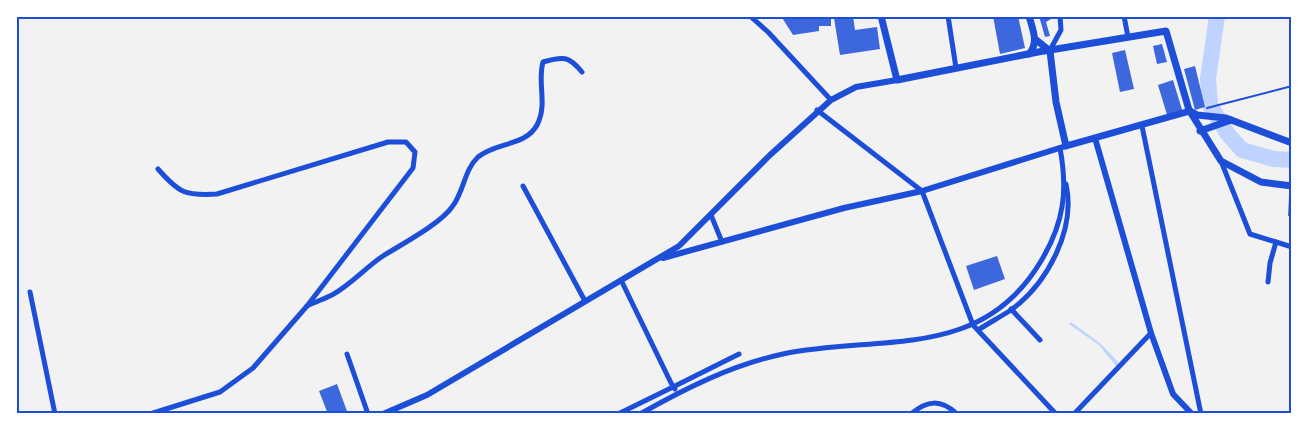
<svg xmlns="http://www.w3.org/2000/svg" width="1308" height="430" font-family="Lato,sans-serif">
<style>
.water{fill:#bfd3fe}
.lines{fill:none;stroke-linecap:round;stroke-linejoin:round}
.river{stroke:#bfd3fe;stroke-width:16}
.building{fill:#3d67dc}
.path{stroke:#1d4ed8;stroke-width:2}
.minor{stroke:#1d4ed8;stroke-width:5}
.tertiary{stroke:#1d4ed8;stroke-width:6}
.secondary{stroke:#1d4ed8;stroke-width:7}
.neatline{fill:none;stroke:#1d4ed8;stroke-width:2}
</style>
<rect width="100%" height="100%" fill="#f2f2f2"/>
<path class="water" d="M1071,322L1101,344L1118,362L1117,367L1099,345L1069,324Z"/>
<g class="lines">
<path class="river" d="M1217,16L1208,79L1210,105L1227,133L1242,150L1274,159L1292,160"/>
</g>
<g class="building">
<path d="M781,16H831V26H819V31L793,35Z"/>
<path d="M853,16L855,30L877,27L880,49L840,55L834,18Z"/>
<path d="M993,16H1018L1025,48L1000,54Z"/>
<path d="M1039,16H1056L1046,22L1050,36L1045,37Z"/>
<path d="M1162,44L1167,62L1157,64L1153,46Z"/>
<path d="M1125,50L1134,89L1120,92L1112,53Z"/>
<path d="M1195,66L1205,107L1195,110L1184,69Z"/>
<path d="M1173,80L1183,113L1168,118L1158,85Z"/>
<path d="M1289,197H1292V216H1288Z"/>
<path d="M997,256L1005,279L974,290L966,266Z"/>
<path d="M337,384L348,414H328L319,391Z"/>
</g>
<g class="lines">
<path class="path" d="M1207,108L1292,86"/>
<g class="minor">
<path d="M750,16L768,32L831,100"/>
<path d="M948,16L956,68"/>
<path d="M1124,16L1128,37"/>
<path d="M1050,50L1061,30L1060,16"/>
<path d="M817,110L922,191L973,325L1056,414"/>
<path d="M1142,126L1201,414"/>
<path d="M1221,161L1250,234L1292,247"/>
<path d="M523,186L585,301"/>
<path d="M711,215L722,242"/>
<path d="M621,280L673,387L739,354"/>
<path d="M1268,282L1270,263L1276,242"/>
<path d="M30,292L55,414"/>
<path d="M307,306C315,302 324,299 332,295C351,285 366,267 383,256C402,244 440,224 452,207C464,192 464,170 478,157C496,142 526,146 537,125C548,104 537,83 543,62C563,56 569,56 582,72"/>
<path d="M1011,309L1040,340"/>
<path d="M978,330C989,323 1000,317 1011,310C1048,283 1076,229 1066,184"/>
<path d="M347,354L368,414"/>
<path d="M150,414L220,392L253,368L307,306L413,168L415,152L406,142H388L217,194C185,196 179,193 158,169"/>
<path d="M618,414L673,387L675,389"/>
<path d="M640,414C686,388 732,365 783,354C880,334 981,362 1041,261C1064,223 1068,191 1060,148"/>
<path d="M911,414C927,400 941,399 957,414"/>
<path d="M1074,414L1151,333"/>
</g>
<g class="tertiary">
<path d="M1095,138L1151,333L1173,394L1192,414"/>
<path d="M663,258L844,208L922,191L1066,146"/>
<path d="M383,414L427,395L679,246L770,155L831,100L856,87L897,80"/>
</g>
<g class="secondary">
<path d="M881,16L897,80L1038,52L1166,31L1189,110L1221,161L1261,182L1292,186"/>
<path d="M1035,39L1050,51L1056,102L1066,146L1190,111"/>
<path d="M1029,54C1039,43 1033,30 1029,16"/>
<path d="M1190,111L1197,115L1226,118L1292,143"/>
<path d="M1200,131L1231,120"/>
</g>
</g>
<rect width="1308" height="430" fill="none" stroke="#ffffff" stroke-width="35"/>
<rect x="18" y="18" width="1272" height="394" class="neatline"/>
</svg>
